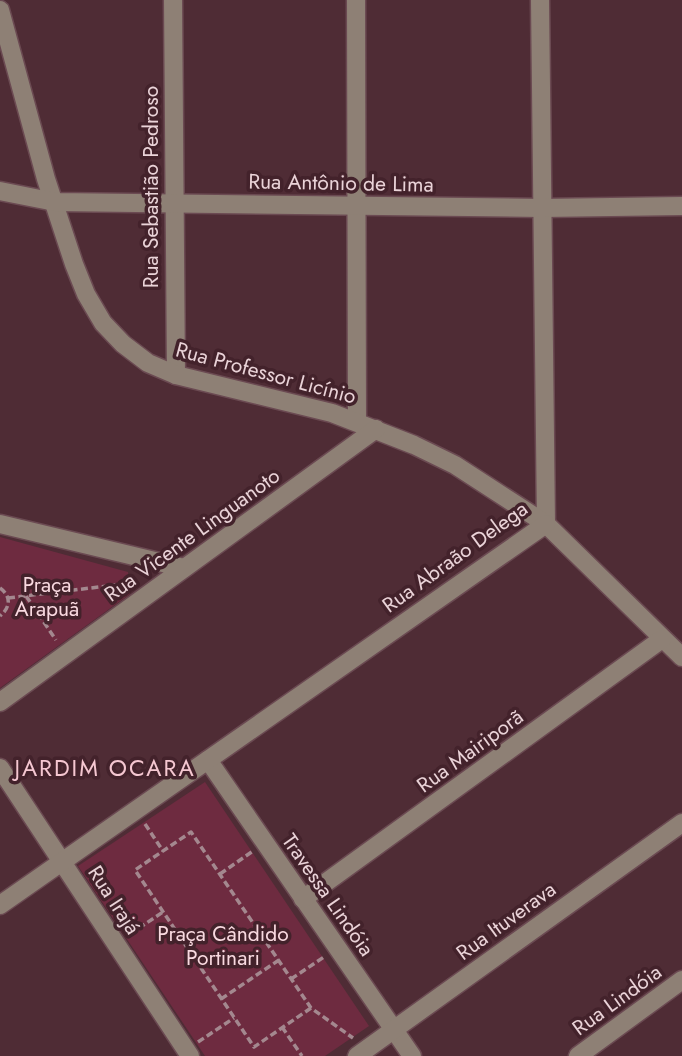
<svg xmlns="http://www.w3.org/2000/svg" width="682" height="1056" font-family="Jost,sans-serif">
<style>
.green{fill:#6e2b40}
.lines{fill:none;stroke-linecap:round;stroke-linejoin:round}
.minor-casing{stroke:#6b4a52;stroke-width:21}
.path{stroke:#a4888f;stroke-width:3.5;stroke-dasharray:7 3.5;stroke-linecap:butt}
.minor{stroke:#8e8075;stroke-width:18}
.labels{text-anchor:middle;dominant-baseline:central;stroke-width:7;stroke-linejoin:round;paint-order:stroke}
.street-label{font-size:21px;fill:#ead3d8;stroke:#43222b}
.park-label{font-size:21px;fill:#f9d9e0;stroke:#43222b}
.neighbourhood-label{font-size:23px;letter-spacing:2px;fill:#f5c7d1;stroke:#43222b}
</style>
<rect width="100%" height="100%" fill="#4f2c35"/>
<g class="green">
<path d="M0,537L128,572L130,594L0,688Z"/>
<path d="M205,782L369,1026L325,1056H205L78,866Z"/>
</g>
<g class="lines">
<g class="minor-casing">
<g id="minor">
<path d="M173,0L176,375"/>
<path d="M356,0L357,421"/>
<path d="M540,0L546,524"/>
<path d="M0,10L46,179L74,264L86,294L103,323L123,344L148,363L176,375L332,413L414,445L455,465L546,524L682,657"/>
<path d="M0,191L55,202L542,208L682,206"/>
<path d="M0,524L184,568"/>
<path d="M0,702L376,429"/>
<path d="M208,760L412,1056"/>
<path d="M0,768L190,1056"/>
<path d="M303,899L662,639"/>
<path d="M0,905L546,524"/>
<path d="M357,1056L682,823"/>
<path d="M578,1056L682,980"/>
</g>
</g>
<g class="path">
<path d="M0,588C11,596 11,607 0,616"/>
<path d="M26,596L56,640"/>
<path d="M8,598L132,583"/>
<path d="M145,824L163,851"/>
<path d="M220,874L253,851"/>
<path d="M130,934L163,912"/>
<path d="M291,979L324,957"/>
<path d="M221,999L279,960"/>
<path d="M311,1008L254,1047L135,870L191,832L311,1008L353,1038"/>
<path d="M282,1027L302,1056"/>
<path d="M198,1042L234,1018"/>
</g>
<use href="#minor" class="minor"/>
</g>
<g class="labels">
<g class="street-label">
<text transform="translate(341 183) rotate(1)">Rua Antônio de Lima</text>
<text transform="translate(151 187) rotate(-90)">Rua Sebastião Pedroso</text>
<text transform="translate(266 373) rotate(15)">Rua Professor Licínio</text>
<text transform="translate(192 535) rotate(-36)">Rua Vicente Linguanoto</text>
<text transform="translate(455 557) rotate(-36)">Rua Abraão Delega</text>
<text transform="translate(470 751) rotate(-36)">Rua Mairiporã</text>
<text transform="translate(328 895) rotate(55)">Travessa Lindóia</text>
<text transform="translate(114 900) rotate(57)">Rua Irajá</text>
<text transform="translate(506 921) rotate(-36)">Rua Ituverava</text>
<text transform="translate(617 1000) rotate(-36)">Rua Lindóia</text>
</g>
<g class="park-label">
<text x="47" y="585">Praça<tspan x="47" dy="24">Arapuã</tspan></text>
<text x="223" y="934">Praça Cândido<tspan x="223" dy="24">Portinari</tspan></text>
</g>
<g class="neighbourhood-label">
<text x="105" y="768">JARDIM OCARA</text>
</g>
</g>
</svg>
